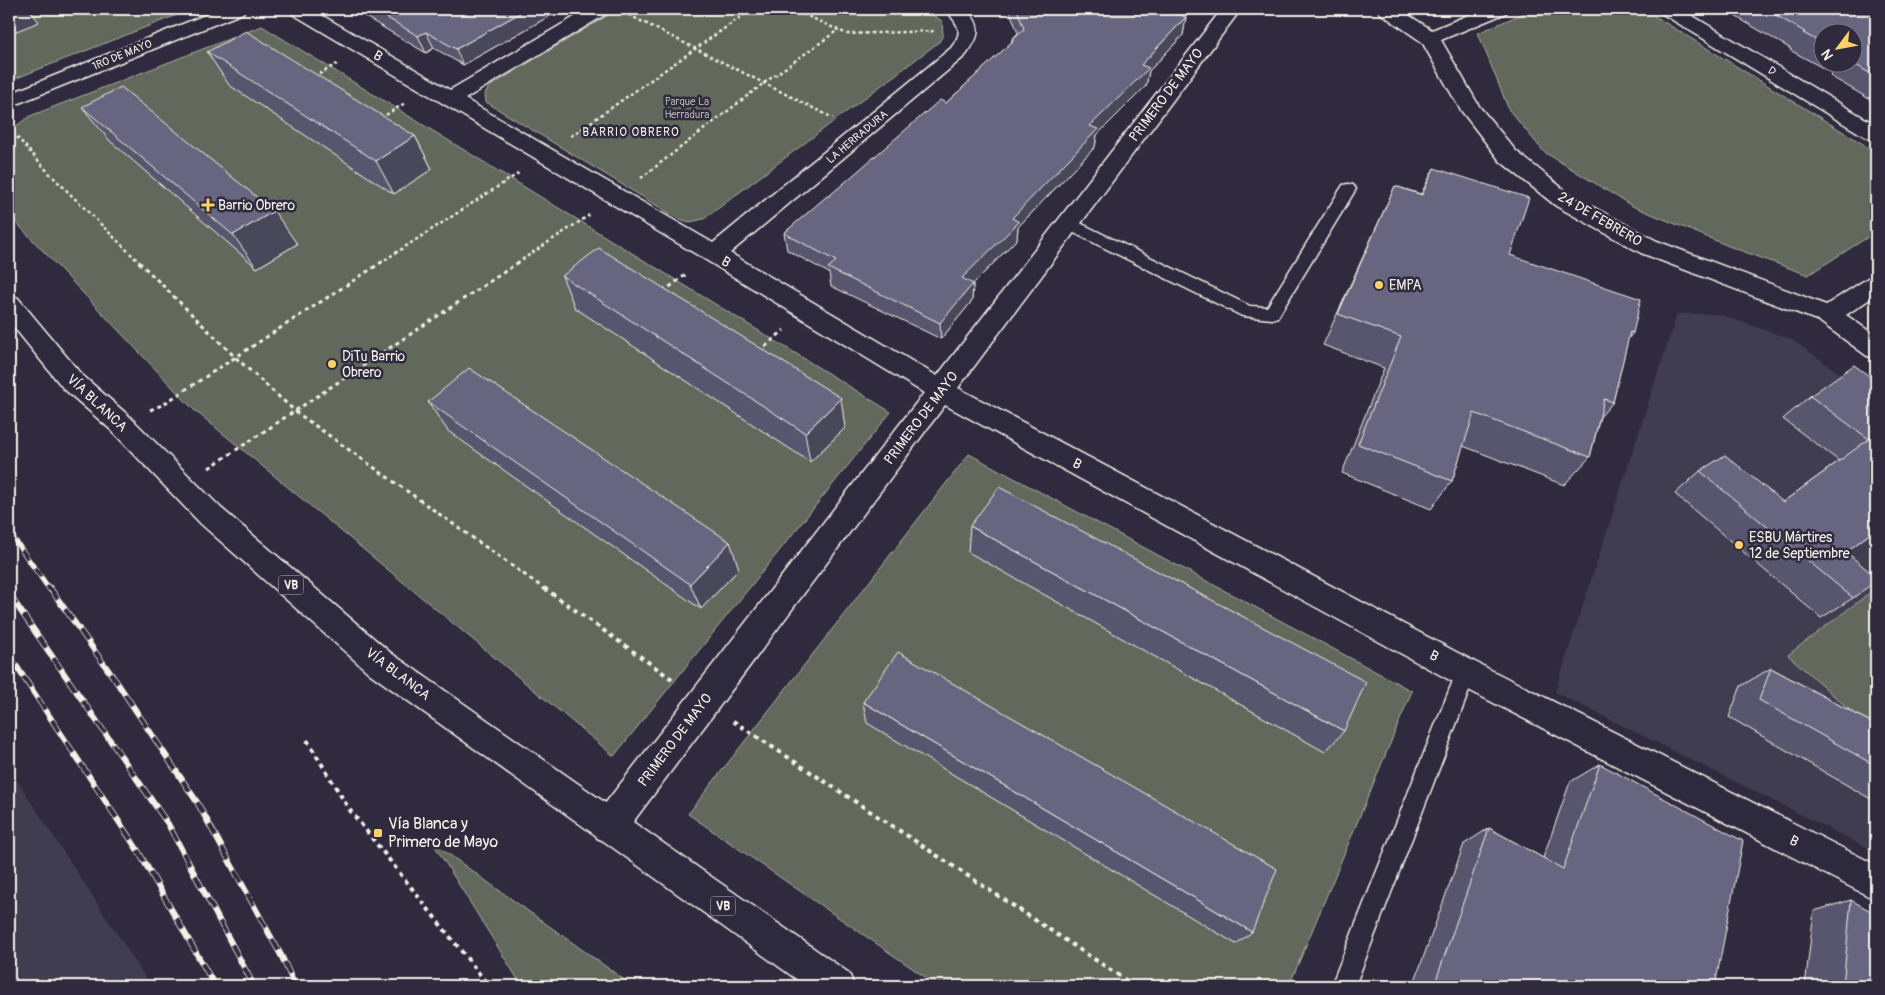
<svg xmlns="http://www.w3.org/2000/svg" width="1885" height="995" font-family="Pangolin,sans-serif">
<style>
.built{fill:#403c51}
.green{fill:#62695b;stroke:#abada2}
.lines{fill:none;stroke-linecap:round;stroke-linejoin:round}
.lane-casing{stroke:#f4f1e8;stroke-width:3}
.street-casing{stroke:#f4f1e8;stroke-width:3}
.primary-casing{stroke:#f4f1e8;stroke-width:3}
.path-far2{stroke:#f4f1e8;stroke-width:2.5;stroke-dasharray:3 3;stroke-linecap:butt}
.path-far1{stroke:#f4f1e8;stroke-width:3;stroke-dasharray:4 4;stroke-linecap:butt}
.path{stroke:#f4f1e8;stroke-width:4;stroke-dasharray:4.5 4.5;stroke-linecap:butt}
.lane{fill:#2f2a3d;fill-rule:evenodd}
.street{fill:#2f2a3d;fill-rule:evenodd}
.primary{fill:#2f2a3d;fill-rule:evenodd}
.rail-far1-casing{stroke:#f4f1e8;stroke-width:5.5}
.rail-casing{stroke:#f4f1e8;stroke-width:6}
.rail-far1{stroke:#2f2a3d;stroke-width:4;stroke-dasharray:11;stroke-linecap:butt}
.rail{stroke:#2f2a3d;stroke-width:4.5;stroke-dasharray:13;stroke-linecap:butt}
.wall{fill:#59576e;stroke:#f4f1e8;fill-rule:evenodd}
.shaded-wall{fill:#48475a;stroke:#f4f1e8}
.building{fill:#676580;stroke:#f4f1e8}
.poi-dot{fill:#ffd166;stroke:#2f2a3d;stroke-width:2}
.labels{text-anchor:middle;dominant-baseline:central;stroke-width:5;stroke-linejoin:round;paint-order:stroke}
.far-street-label{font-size:11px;fill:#f4f1e8;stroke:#2f2a3d}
.far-park-label{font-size:11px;fill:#b2b4a9;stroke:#2f2a3d}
.far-neighbourhood-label{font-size:12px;letter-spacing:1px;fill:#f4f1e8;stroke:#2f2a3d}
.shield{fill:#2f2a3d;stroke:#b9b5b5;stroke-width:1}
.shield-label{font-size:12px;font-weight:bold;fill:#f4f1e8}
.street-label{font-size:14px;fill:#f4f1e8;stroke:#2f2a3d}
.poi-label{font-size:14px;fill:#f4f1e8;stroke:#2f2a3d;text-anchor:start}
.near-poi-label{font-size:16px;fill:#f4f1e8;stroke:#2f2a3d;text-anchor:start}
</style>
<rect width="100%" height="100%" fill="#2f2a3d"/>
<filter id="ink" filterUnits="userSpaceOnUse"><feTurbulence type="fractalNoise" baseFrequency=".02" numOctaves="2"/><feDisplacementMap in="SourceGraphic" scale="10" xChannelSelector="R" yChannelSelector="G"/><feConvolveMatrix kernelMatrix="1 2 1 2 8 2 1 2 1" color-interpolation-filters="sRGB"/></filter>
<g filter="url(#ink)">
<g class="built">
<path d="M1677,314H1718L1791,339L1876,399V852L1555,692Z"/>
<path d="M9,768L151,986H9Z"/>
</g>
<g class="green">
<path d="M9,9H192L9,81Z"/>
<path d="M618,9H923L942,21L943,35L939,42L704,219L690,222L679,219L486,102L485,94L489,87Z"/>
<path d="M1533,9H1643L1876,152V232L1808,275L1731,247L1632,206L1544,152L1509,110L1478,33Z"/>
<path d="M262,26L891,412L614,756L193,409L9,215V131L30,116Z"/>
<path d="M969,454L1412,691L1289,986H938L688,814Z"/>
<path d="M1876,588V733L1788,655Z"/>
<path d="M433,843L633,986H522Z"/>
</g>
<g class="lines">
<g class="lane-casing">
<g id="lane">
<path d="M1348,184L1353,185L1356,189L1278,317L1272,319L1242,316L1064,228L1061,224L1064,220L1069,219L1074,220L1250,306L1267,307L1343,185Z"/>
<path d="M1466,663L1473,666L1476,673L1355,986H1331L1456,673L1459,666Z"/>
</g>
</g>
<g class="street-casing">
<g id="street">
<path d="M289,9H311L450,90L588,9H610L608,13L465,99L713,243L951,48C966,28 956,25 946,9H966C984,27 979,38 965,56L730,253L937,376L1222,9H1241L958,388L1477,663L1876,865V900L1455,683L945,405L621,838L609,843L597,838L592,826L597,814L924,393L706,260L291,13Z"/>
<path d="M1378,9H1399L1432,30L1483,9H1508L1506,13L1441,40L1479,106L1516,151L1572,196L1657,241L1826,305L1868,278L1876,275V295L1846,315L1876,336V358L1867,356L1819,321L1641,253L1556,206L1500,161L1460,109L1422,42L1380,13Z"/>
<path d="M1659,9H1681L1876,125V141L1869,139L1661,13Z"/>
</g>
</g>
<g class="primary-casing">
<g id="primary">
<path d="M220,9H245L243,13L9,107V94Z"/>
<path d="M9,295L18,298L81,374L129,416L221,508L391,653L849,973L854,986H806L369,673L201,524L111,430L63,388L9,321Z"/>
</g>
</g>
<g class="path-far2">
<path d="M792,9L847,34L935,31"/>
<path d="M629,15L833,118"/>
<path d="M314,77L337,64"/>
<path d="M381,118L405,103"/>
<path d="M9,128L49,173L140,263"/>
<path d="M571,136L752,9"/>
<path d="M641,178L764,83L838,30"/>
<path d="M380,263L519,173"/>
<path d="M517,263L591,214"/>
</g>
<g class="path-far1">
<path d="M139,262L235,357L296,412L546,590"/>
<path d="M663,292L688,273"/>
<path d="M759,352L784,330"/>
<path d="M150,410L162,405L382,262"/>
<path d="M209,468L519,262"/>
</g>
<g class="path">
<path d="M544,588L676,682"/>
<path d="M733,721L1135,986"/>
<path d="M307,740L349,809L489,986"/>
</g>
<use href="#lane" class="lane"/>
<use href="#street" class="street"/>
<use href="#primary" class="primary"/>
<g class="rail-far1-casing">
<path id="rail-far1" d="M9,532L50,590"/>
</g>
<g class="rail-casing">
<g id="rail">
<path d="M50,588L116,681L197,802L282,957L295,986"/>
<path d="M9,594L168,824L254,986"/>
<path d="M9,655L137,849L215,986"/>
</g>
</g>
<use href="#rail-far1" class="rail-far1"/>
<use href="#rail" class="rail"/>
</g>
<g class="wall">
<path d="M352,9H562L463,65L434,48L426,53Z"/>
<path d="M1009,9H1176L1172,12L1186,17L1183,35L1149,71L1146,86L1097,135L1095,147L1018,227L1017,239L973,284L972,301L941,339L831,286L829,273L787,250L784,233L946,103L1011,43L1012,39L1018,33Z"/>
<path d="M1723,9H1876V103L1830,76L1832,73L1790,50L1791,49ZM1822,32H1852V62H1822Z"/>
<path d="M207,52L415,136L432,169L394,194L229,85Z"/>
<path d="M82,107L297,244L257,268L109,140Z"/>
<path d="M1434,168L1510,255L1633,333L1628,339L1613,402L1600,417L1590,457L1564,485L1463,446L1452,481L1431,509L1342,473L1384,368L1323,345L1395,186L1421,194Z"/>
<path d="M562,276L845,428L810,462L575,308Z"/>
<path d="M1876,381V529L1846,552L1853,598L1821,618L1675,494L1700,471L1783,502L1839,461L1783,419L1810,396Z"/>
<path d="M428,402L739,569L701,609L448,431Z"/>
<path d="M970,526L1344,731L1325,752L968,552Z"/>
<path d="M1771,668L1876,725V802L1729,717L1741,686Z"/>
<path d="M863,702L1252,932L1236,944L867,723Z"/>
<path d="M1600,764L1715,986H1413L1464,844L1489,828L1543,858L1570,782Z"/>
<path d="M1851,900L1876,986H1805L1814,911Z"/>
</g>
<g class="shaded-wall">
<path d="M9,9H29L39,22L9,34Z"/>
<path d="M527,9H562L463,65L456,49Z"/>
<path d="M1161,9H1176L1158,25Z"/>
<path d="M1186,17L1183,35L1149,71L1146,86L1097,135L1095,147L1018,227L1017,239L973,284L972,301L941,339L940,323L962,278L1012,218L1090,126L1141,65Z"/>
<path d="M426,32L434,48L426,53L418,36Z"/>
<path d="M415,136L432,169L394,194L376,161Z"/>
<path d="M274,211L297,244L257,268L233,235Z"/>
<path d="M841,398L845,428L810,462L805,433Z"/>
<path d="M730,542L739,569L701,609L690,584Z"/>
</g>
<g class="building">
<path d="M372,9H527L456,49L426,32L418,36Z"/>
<path d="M1017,9H1164L1186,17L1141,65L1149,68L1090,126L1098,129L1012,218L1019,222L962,278L973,284L940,323L828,268L836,261L784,233L827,196H829L940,100L946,103L1014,40L1012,39L1024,29Z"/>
<path d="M1765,9H1876V77L1851,62H1852V32H1822V43L1803,33L1805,32Z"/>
<path d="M246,31L415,136L376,161L207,52Z"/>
<path d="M121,87L274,211L233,235L82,107Z"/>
<path d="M1434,168L1529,198L1510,255L1641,299L1633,333L1630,332L1613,402L1604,399L1590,457L1474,413L1452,481L1358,444L1401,337L1338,314L1395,186L1422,195Z"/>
<path d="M599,248L841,398L805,433L562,276Z"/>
<path d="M1854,365L1876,381V529L1846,552L1876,577V581L1853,598L1700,471L1725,455L1783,502L1869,439L1810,396Z"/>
<path d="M469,368L730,542L690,584L428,402Z"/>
<path d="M999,487L1366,682L1344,731L970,526Z"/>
<path d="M898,652L1277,869L1252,932L863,702Z"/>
<path d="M1771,668L1876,725V766L1759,700Z"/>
<path d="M1600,764L1743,841L1715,986H1434L1489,828L1563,869Z"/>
<path d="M1851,900L1876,914V986H1843Z"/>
</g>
</g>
<g class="poi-dot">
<path d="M205.5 197.5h5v5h5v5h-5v5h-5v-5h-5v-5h5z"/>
<circle cx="1379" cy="285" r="5"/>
<circle cx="332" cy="364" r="5"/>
<circle cx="1739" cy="545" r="5"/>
<rect x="373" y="828" width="10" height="10" rx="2.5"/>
</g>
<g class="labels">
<g class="far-street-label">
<text transform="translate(122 55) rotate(-22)">1RO DE MAYO</text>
<text transform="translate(1772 71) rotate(31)">D</text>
<text transform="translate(857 137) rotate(-40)">LA HERRADURA</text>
</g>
<g class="far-park-label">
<text x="687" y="101">Parque La<tspan x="687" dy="13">Herradura</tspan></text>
</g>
<g class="far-neighbourhood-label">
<text x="631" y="132">BARRIO OBRERO</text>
</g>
<g class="shield">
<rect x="278.5" y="575.5" width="25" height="19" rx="4"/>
<rect x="710.5" y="896.5" width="25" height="19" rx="4"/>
</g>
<g class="shield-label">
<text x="291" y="585">VB</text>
<text x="723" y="906">VB</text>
</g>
<g class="street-label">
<text transform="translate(378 56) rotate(31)">B</text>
<text transform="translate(1166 95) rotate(-53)">PRIMERO DE MAYO</text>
<text transform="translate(1600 219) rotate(30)">24 DE FEBRERO</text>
<text transform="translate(726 262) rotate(31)">B</text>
<text transform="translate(97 403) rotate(43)">VÍA BLANCA</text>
<text transform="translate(921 418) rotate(-53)">PRIMERO DE MAYO</text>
<text transform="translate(1077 464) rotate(28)">B</text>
<text transform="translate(1434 656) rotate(28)">B</text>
<text transform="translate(398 674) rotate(37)">VÍA BLANCA</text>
<text transform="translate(675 740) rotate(-53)">PRIMERO DE MAYO</text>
<text transform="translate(1794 841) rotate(27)">B</text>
</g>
<g class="poi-label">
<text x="218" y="205">Barrio Obrero</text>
<text x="1389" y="285">EMPA</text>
<text x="342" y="356">DiTu Barrio<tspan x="342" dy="16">Obrero</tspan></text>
<text x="1749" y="537">ESBU Mártires<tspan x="1749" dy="16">12 de Septiembre</tspan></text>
</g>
<g class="near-poi-label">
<text x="388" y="824">Vía Blanca y<tspan x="388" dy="18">Primero de Mayo</tspan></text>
</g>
</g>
<rect width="1885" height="995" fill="none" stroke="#2f2a3d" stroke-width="30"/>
<rect x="15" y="15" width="1855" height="965" fill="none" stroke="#f4f1e8" stroke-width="2" filter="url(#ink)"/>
<g transform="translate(1838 48) rotate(238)"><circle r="24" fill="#2f2a3d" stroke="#7e7a81"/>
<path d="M0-4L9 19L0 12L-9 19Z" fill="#ffd166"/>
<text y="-8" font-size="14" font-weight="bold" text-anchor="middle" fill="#f4f1e8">N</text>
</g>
</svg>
